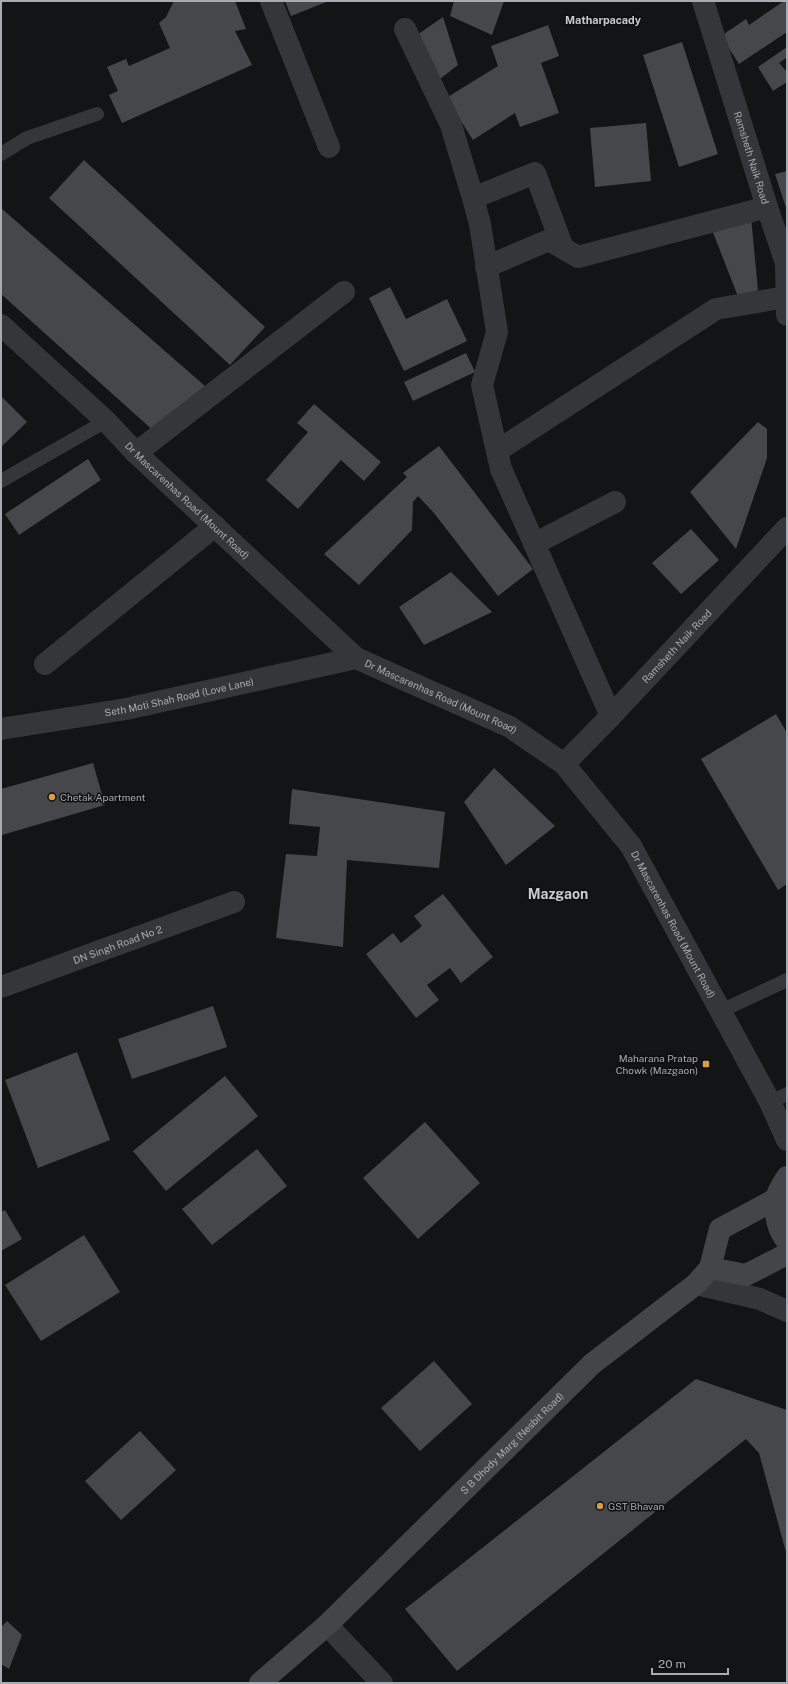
<svg xmlns="http://www.w3.org/2000/svg" width="788" height="1684" font-family="'Public Sans',sans-serif">
<style>
.building{fill:#46474a}
.lines{fill:none;stroke-linecap:round;stroke-linejoin:round}
.service{stroke:#353639;stroke-width:14}
.minor{stroke:#353639;stroke-width:22}
.tertiary{stroke:#353639;stroke-width:22}
.secondary{stroke:#434549;stroke-width:22}
.poi-dot{fill:#db9c46;stroke:#0e0f10;stroke-width:1.5}
.labels{text-anchor:middle;dominant-baseline:central;stroke-width:3;stroke-linejoin:round;paint-order:stroke}
.street-label{font-size:10px;fill:#a7acb3;stroke:#0e0f10}
.poi-label{font-size:10px;fill:#a7acb3;stroke:#0e0f10;text-anchor:start}
.neighbourhood-label{font-size:11px;font-weight:bold;fill:#c7cad0;stroke:#0e0f10}
.district-label{font-size:14px;font-weight:bold;fill:#c7cad0;stroke:#0e0f10}
</style>
<rect width="100%" height="100%" fill="#131415"/>
<g class="building">
<path d="M174,1H235L246,29L235,31L252,65L122,123L109,95L118,91L107,67L126,59L129,66L170,48L159,23L166,17Z"/>
<path d="M285,1H329L291,16Z"/>
<path d="M454,1H504L492,35L450,16Z"/>
<path d="M784,1H787V32L739,64L721,36L746,19L749,25Z"/>
<path d="M443,17L458,65L440,79L417,35Z"/>
<path d="M548,25L559,56L541,63L559,113L520,127L515,113L473,140L446,98L498,66L491,46Z"/>
<path d="M682,42L718,154L679,167L643,55Z"/>
<path d="M787,47V59L786,58L779,63L787,72V82L773,91L758,67Z"/>
<path d="M646,123L651,181L595,187L590,128Z"/>
<path d="M84,160L265,327L230,365L49,198Z"/>
<path d="M787,171V211L775,174Z"/>
<path d="M1,208L205,386L156,433L1,294Z"/>
<path d="M751,217L758,290L739,299L712,230Z"/>
<path d="M390,287L406,319L447,299L467,341L404,371L369,298Z"/>
<path d="M466,353L475,372L413,401L404,382Z"/>
<path d="M1,396L27,422L1,447Z"/>
<path d="M314,404L381,462L364,481L341,460L298,509L266,480L308,432L297,423Z"/>
<path d="M758,422L767,429V458L736,549L690,492Z"/>
<path d="M439,446L533,569L498,596L434,513L418,496L413,502L412,530L359,585L324,554L407,477L403,473Z"/>
<path d="M88,459L101,480L19,535L5,514Z"/>
<path d="M691,529L719,560L681,594L652,563Z"/>
<path d="M451,572L492,612L424,645L399,607Z"/>
<path d="M776,714L787,733V884L778,890L701,759Z"/>
<path d="M93,763L105,805L2,835L1,789Z"/>
<path d="M494,768L555,826L506,865L464,802Z"/>
<path d="M292,789L445,812L439,868L347,860L343,947L276,938L286,854L317,856L320,827L289,824Z"/>
<path d="M443,894L493,957L461,983L450,968L427,985L439,1000L416,1018L366,954L393,933L401,943L422,926L414,916Z"/>
<path d="M213,1006L227,1047L132,1079L118,1039Z"/>
<path d="M77,1052L110,1140L38,1168L5,1080Z"/>
<path d="M225,1076L258,1116L166,1191L133,1151Z"/>
<path d="M425,1122L480,1183L418,1239L363,1178Z"/>
<path d="M257,1149L287,1186L212,1245L182,1209Z"/>
<path d="M5,1210L22,1239L1,1251V1212Z"/>
<path d="M84,1235L120,1292L41,1341L5,1285Z"/>
<path d="M434,1361L472,1404L420,1451L381,1408Z"/>
<path d="M696,1379L787,1410V1556L759,1453L746,1439L457,1671L405,1609Z"/>
<path d="M140,1431L176,1470L121,1520L85,1481Z"/>
<path d="M7,1621L22,1635L9,1669L1,1664V1627Z"/>
</g>
<g class="lines">
<g class="service">
<path d="M1,154L27,138L97,114"/>
<path d="M1,481L106,421"/>
<path d="M721,1011L787,980"/>
<path d="M770,1102L787,1094"/>
</g>
<g class="minor">
<path d="M271,1L329,147"/>
<path d="M405,29L451,125L473,198L480,224L497,332L482,385L501,469L611,716"/>
<path d="M473,198L535,173L563,248"/>
<path d="M486,267L549,240L578,257L767,207"/>
<path d="M497,451L716,309L786,297"/>
<path d="M136,453L344,292"/>
<path d="M534,544L615,502"/>
<path d="M45,664L215,526"/>
<path id="s1" d="M1,729L126,709L356,658"/>
<path id="s2" d="M1,987L234,902"/>
<path d="M327,1625L382,1683"/>
</g>
<g class="tertiary">
<path id="s3" d="M703,1L767,207L786,263L787,315"/>
<path id="s4" d="M1,325L106,421L136,453L356,658L510,727L564,764L631,846L770,1102L787,1140"/>
<path id="s5" d="M564,764L611,716L787,528"/>
<path d="M696,1284L760,1299L787,1311"/>
</g>
<g class="secondary">
<path d="M787,1177C783,1183 777,1192 776,1199C774,1213 778,1231 787,1241"/>
<path d="M710,1268L746,1275L787,1254"/>
<path id="s6" d="M260,1683L327,1625L592,1364L696,1284L710,1268L720,1229L776,1199"/>
</g>
</g>
<g class="poi-dot">
<circle cx="52" cy="797" r="4"/>
<rect x="702" y="1060" width="8" height="8" rx="2"/>
<circle cx="600" cy="1506" r="4"/>
</g>
<g class="labels">
<g class="street-label">
<text stroke="none"><textPath href="#s3" startOffset="164">Ramsheth Naik Road</textPath></text>
<text stroke="none"><textPath href="#s4" startOffset="256">Dr Mascarenhas Road (Mount Road)</textPath></text>
<text stroke="none"><textPath href="#s5" startOffset="163">Ramsheth Naik Road</textPath></text>
<text stroke="none"><textPath href="#s1" startOffset="181">Seth Moti Shah Road (Love Lane)</textPath></text>
<text stroke="none"><textPath href="#s4" startOffset="580">Dr Mascarenhas Road (Mount Road)</textPath></text>
<text stroke="none"><textPath href="#s4" startOffset="916">Dr Mascarenhas Road (Mount Road)</textPath></text>
<text stroke="none"><textPath href="#s2" startOffset="124">DN Singh Road No 2</textPath></text>
<text stroke="none"><textPath href="#s6" startOffset="348">S B Dhody Marg (Nesbit Road)</textPath></text>
</g>
<g class="poi-label">
<text x="60" y="797">Chetak Apartment</text>
<text x="698" y="1058" text-anchor="end">Maharana Pratap<tspan x="698" dy="12">Chowk (Mazgaon)</tspan></text>
<text x="608" y="1506">GST Bhavan</text>
</g>
<g class="neighbourhood-label">
<text x="603" y="20">Matharpacady</text>
</g>
<g class="district-label">
<text x="558" y="894">Mazgaon</text>
</g>
</g>
<rect width="788" height="1684" fill="none" stroke="#a7acb3" stroke-width="4"/>
<path d="M652 1668v6h76v-6" fill="none" stroke="#a7acb3" stroke-width="2"/>
<text x="658" y="1668" font-size="12" fill="#a7acb3" stroke="#0e0f10" stroke-width="3" paint-order="stroke">20 m</text>
</svg>
